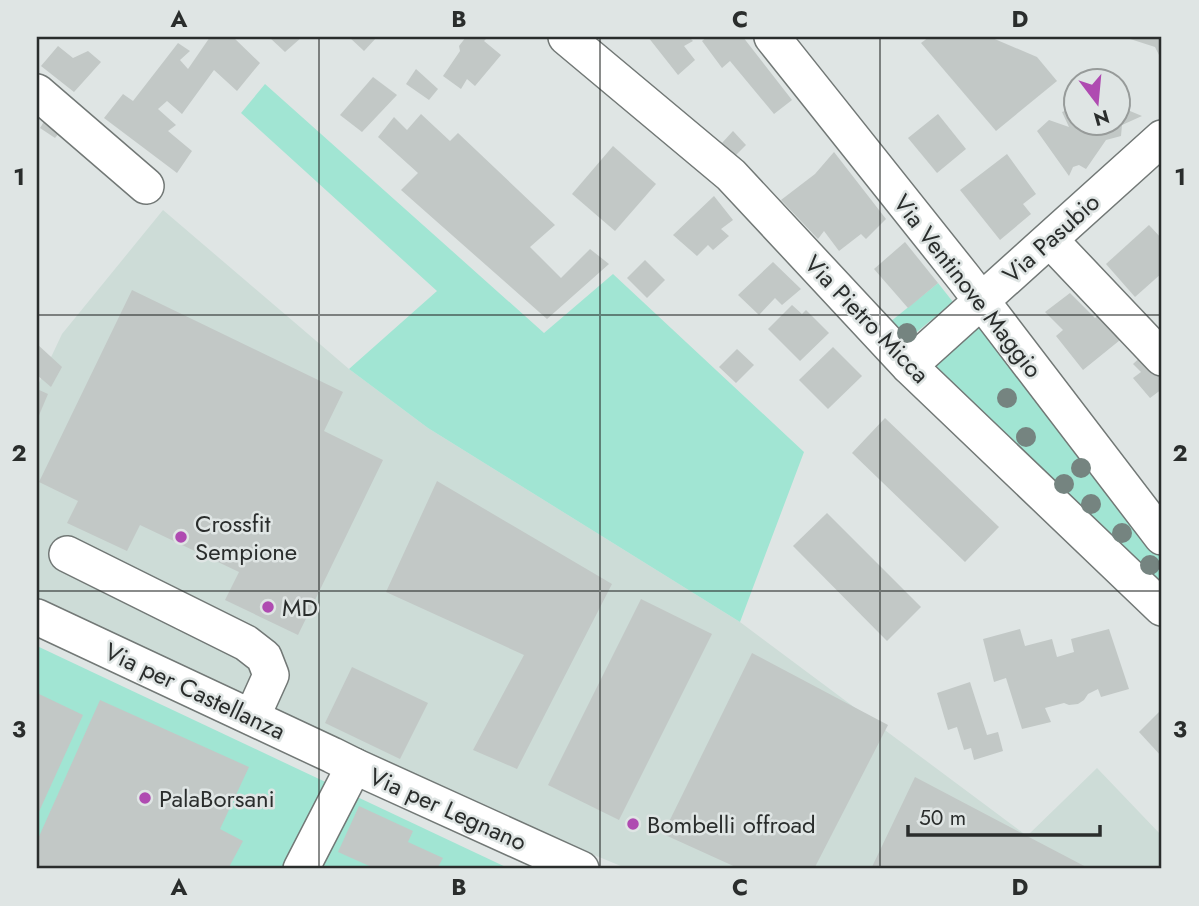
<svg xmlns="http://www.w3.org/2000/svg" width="1199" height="906" font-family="Jost,sans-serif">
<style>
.built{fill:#cddcd7}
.green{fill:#a1e5d3}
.building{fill:#c2c8c6}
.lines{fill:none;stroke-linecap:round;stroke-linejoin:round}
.minor-casing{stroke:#727876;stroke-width:38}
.minor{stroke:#fff;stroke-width:35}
.tree{fill:#758480}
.grid{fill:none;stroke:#2a2d2c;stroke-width:2;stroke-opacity:0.55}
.poi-dot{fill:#af4bb1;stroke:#dfe5e4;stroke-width:2.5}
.labels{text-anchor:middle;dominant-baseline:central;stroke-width:5;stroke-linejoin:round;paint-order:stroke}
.street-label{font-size:24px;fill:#2a2d2c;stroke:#dfe5e4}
.poi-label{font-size:24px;fill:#2a2d2c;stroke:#dfe5e4;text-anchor:start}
.neatline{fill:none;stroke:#2a2d2c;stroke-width:2.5}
.grid-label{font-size:23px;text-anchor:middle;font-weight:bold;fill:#2a2d2c}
</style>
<rect width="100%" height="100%" fill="#dfe5e4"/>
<path class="built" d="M163,210L349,369L428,428L740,622L1027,836L1097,768L1162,836V869H628L360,758L37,603V387L62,334Z"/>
<g class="green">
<path d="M265,84L544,333L613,274L804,452L740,622L428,428L349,369L437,291L241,113Z"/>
<path d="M938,283L953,302L906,341L890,322Z"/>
<path d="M979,318L1162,554V594L929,364Z"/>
<path d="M37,646L510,869H37Z"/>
</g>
<g class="building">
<path d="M210,37H233L260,63L237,91L214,70L182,114L167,101L158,109L176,125L168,131L192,151L177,173L104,118L123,94L133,101L178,43L190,51L180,60L188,69Z"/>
<path d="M269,37H302L285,52Z"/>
<path d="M349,37H377L364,51Z"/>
<path d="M466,37H488L484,41L501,55L475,86L467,79L461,89L443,76L460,51L459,46Z"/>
<path d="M648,37H689L693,41L684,46L695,60L678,75Z"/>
<path d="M707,37H743L792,100L774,114L730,61L722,68L702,41Z"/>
<path d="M929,37H990L1037,57L1057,81L996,131L921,43Z"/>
<path d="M1124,37H1162V61L1155,47Z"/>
<path d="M58,46L73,58L88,51L101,62L74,92L41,66Z"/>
<path d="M416,69L438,89L429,100L406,84Z"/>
<path d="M373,77L397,95L362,132L340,115Z"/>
<path d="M1118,106L1142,116L1122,125L1121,136L1106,140L1086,169L1079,165L1073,167L1069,176L1037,131L1049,120L1069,127L1062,112L1076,107V122H1118Z"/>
<path d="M421,114L450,141L458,133L555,225L530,247L561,278L590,249L609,264L547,319L401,190L418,173L378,137L394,117L407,130Z"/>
<path d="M938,114L966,149L937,173L908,138Z"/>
<path d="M48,115L64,127L55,138L40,128Z"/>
<path d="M733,131L746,145L736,155L721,144Z"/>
<path d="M613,146L656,184L615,231L572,194Z"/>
<path d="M834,152L886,219L866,239L861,234L839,251L824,231L818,239L781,200L815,174Z"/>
<path d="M1007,154L1036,194L1023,204L1031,214L1000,240L960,190Z"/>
<path d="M714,196L733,220L721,229L729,236L713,250L708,245L697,256L673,235Z"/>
<path d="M1149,225L1162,239V273L1135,297L1106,264Z"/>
<path d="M905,242L938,283L908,308L874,269Z"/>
<path d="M645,260L665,280L647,298L627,278Z"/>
<path d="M773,262L801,289L782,305L775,298L759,315L738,295Z"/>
<path d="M132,290L343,392L324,431L383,460L298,635L225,600L239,572L140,525L127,551L67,523L78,501L39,482Z"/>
<path d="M1070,293L1095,318L1103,311L1125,336L1083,370L1056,336L1063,330L1045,312Z"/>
<path d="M792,305L802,314L806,310L829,333L800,361L768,329Z"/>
<path d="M37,344L62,367L51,387L37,375Z"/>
<path d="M833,347L862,376L828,409L799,380Z"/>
<path d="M737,349L754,365L736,383L719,367Z"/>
<path d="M1146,352L1162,369V389L1150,398L1133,378L1141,372L1133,364Z"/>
<path d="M37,389L48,394L37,420Z"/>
<path d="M885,418L999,527L965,562L852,453Z"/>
<path d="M437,481L612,584L517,769L473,750L524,655L386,592Z"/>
<path d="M827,513L921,607L887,641L793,546Z"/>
<path d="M641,599L712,634L619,820L548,785Z"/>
<path d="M1020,629L1025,646L1052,639L1057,657L1074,652L1071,639L1109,629L1129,689L1101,697L1098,689L1088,694L1084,700L1078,704L1069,705L1064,703L1045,708L1051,722L1022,729L1006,678L994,682L983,639Z"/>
<path d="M752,653L888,725L814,869H740L663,834Z"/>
<path d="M352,667L428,703L400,759L325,723Z"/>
<path d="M970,682L987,735L998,732L1003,751L974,760L971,748L964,750L957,727L948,730L937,693Z"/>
<path d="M37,693L83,715L37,816Z"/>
<path d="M100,700L249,767L220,829L243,841L228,869H37V841Z"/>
<path d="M1162,709V757L1139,732Z"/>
<path d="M915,777L1027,836L1090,869H871Z"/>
<path d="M359,806L413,831L408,842L443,858L437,869H376L338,852Z"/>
</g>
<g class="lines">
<g class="minor-casing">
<g id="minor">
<path d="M566,37L731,175L909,366L1162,608"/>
<path d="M772,37L964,278L1162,537"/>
<path d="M37,92L146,186"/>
<path d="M1050,240L1162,358"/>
<path d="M909,366L1162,138"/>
<path d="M67,554L246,643L264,657L271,675L252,717"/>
<path d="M37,617L332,755L354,766L581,869"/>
<path d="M301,869L354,766"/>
</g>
</g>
<use href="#minor" class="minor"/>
</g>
<g class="tree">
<circle cx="907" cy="333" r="10"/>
<circle cx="1007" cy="398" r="10"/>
<circle cx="1026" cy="437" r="10"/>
<circle cx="1081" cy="468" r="10"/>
<circle cx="1064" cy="484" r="10"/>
<circle cx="1091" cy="504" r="10"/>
<circle cx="1122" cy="533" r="10"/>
<circle cx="1150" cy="565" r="10"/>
</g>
<path class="grid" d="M319,37V869M600,37V869M880,37V869M37,315H1162M37,591H1162"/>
<g class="poi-dot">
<circle cx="181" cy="537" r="7"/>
<circle cx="268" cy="607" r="7"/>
<circle cx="145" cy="798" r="7"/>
<circle cx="633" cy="824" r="7"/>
</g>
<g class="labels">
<g class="street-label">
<text transform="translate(1051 238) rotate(-42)">Via Pasubio</text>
<text transform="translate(968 286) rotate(52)">Via Ventinove Maggio</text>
<text transform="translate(867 319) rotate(46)">Via Pietro Micca</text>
<text transform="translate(195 691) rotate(25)">Via per Castellanza</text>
<text transform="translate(448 809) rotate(24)">Via per Legnano</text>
</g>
<g class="poi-label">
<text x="195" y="523">Crossfit<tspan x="195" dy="28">Sempione</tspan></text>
<text x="282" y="607">MD</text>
<text x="159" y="798">PalaBorsani</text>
<text x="647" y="824">Bombelli offroad</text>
</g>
</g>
<rect width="1199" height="906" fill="none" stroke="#dfe5e4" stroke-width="77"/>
<g transform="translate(1097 102) rotate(164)"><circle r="33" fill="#dfe5e4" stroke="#979b9a" stroke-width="2"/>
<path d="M0-5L12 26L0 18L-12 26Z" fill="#af4bb1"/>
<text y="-10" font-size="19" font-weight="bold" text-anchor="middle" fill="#2a2d2c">N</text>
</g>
<path d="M908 825v10h192v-10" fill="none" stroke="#2a2d2c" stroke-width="3.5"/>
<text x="919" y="825" font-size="21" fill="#2a2d2c" stroke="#dfe5e4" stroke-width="5" paint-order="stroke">50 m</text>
<rect x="38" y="38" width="1122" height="829" class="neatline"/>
<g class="grid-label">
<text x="179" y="27">A</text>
<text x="459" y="27">B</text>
<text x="740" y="27">C</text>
<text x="1020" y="27">D</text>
<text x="19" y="185">1</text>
<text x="1180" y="185">1</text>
<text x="19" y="461">2</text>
<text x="1180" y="461">2</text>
<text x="19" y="737">3</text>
<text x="1180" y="737">3</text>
<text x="179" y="895">A</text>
<text x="459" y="895">B</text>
<text x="740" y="895">C</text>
<text x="1020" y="895">D</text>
</g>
</svg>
